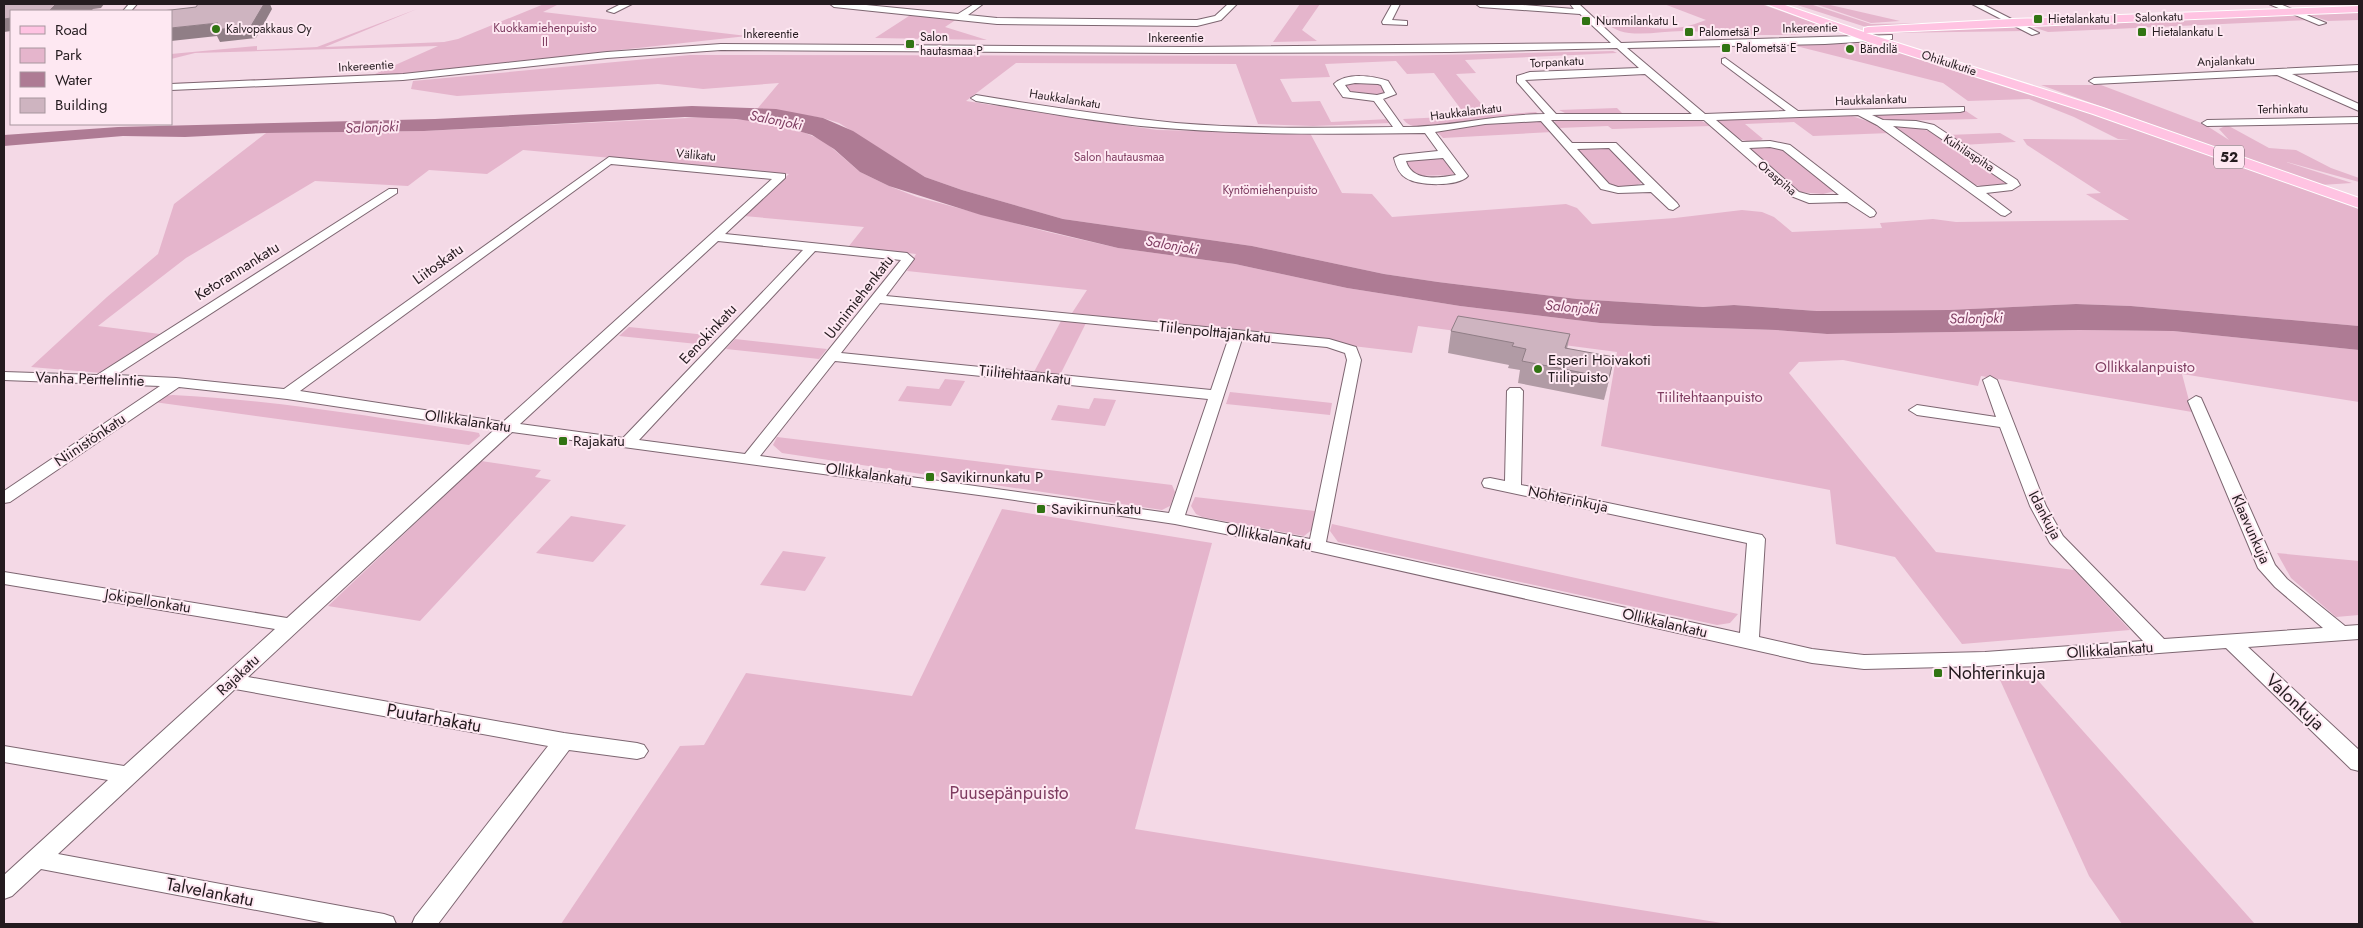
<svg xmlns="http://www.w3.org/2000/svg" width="2363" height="928" font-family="Jost,sans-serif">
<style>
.green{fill:#e5b5cc}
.water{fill:#ae7b94}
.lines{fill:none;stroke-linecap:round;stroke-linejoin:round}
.minor-casing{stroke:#7d6671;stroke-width:2}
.major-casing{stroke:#fff;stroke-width:2}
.minor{fill:#fff;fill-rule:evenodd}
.major{fill:#ffc3e2;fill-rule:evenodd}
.wall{fill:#b19ba5}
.shaded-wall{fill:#907e86}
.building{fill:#ceb4c0;stroke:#907e86}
.poi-dot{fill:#317413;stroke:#fee8f2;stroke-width:2}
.labels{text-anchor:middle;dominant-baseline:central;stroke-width:4;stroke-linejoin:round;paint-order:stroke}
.far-street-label{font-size:12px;fill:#241b1f;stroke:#fee8f2}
.far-poi-label{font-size:12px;fill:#241b1f;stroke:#fee8f2;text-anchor:start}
.far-park-label{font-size:12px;fill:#7f3d61;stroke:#fee8f2}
.far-water-label{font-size:14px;font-style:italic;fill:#7e3c60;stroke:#fee8f2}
.shield{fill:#fee8f2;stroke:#65585e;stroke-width:1}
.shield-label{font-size:14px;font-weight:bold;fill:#241b1f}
.street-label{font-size:15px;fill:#241b1f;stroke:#fee8f2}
.poi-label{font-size:15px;fill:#241b1f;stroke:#fee8f2;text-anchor:start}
.park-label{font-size:15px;fill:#7f3d61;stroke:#fee8f2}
.near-poi-label{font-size:18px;fill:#241b1f;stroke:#fee8f2;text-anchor:start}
.near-street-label{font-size:18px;fill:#241b1f;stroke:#fee8f2}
.near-park-label{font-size:18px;fill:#7f3d61;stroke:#fee8f2}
</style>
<rect width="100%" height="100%" fill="#f4d9e6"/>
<g class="green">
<path d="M544,4H559L543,12L747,36L392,75L171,85V83L375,74L438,46L195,53L171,59V54L257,46V50L317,47L417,9L325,47L444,42L458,39Z"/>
<path d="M1300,4H1320L1302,30L1317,41L1273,42Z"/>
<path d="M1664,4H1761L1828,28C1797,42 1719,31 1683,31C1665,31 1647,35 1629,33C1616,32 1605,23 1596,15C1607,15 1613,19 1622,21C1654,31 1675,32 1706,20Z"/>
<path d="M1794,4H1810L1871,24L1936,23L1869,28Z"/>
<path d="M1815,4H1826L1900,21L1871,23Z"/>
<path d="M2359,11V20L2328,21L2306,14Z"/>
<path d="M912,14L957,19L945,27L987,40L875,38Z"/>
<path d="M2292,14L2309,20L2048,32L2027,25Z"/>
<path d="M2016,26L2025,31L1886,33Z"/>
<path d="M1871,43L1891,47L1997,80L2359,207V326L2131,306L2076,304L1949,310L1817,311L1734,305L1703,307L1577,299L1438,282L1384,274L1252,246L1063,219L962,190L925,177L839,123L823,118L758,108L779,83L703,89L658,84L457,96L411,89L413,81L690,55L1393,56L1613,51L1617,53L1465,60L1476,73L1456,74L1491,115L1536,112L1538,114L1429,126C1419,127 1409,128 1403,119L1466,116L1434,73L1407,74L1396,61L1325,64L1330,77L1280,79L1292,102L1320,101L1331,122L1389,119L1391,123L1313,126L1258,124L1236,64L1016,63L966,101L1157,130L1310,133L1342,193L1372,194L1392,217L1566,204L1577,208L1592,224L1675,218L1742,210L1762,212L1774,217L1792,232L1882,228L1880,223L1933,219L1956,222L2129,220L2086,194L2101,193L2027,145L2023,139L2130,140L2118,139L2074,117L2029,99L1968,101L1943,83L1792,45Z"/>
<path d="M1352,83L1380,84L1387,93L1378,96L1351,94L1344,86Z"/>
<path d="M2041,85H2101L2204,124L2229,140L2219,129L2227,125L2269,148L2296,150L2331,168L2359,178V182L2283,161L2352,183L2321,185Z"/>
<path d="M1617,108L1624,115H1569L1559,110Z"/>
<path d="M1966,111L1978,119L1891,121L1868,115Z"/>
<path d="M1852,116L1876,124L1890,133L1813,136L1794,122L1745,124L1763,139C1744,148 1729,132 1715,121L1723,118Z"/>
<path d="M708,117L758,121L796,129L824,141L860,172L889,186L917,197L1048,232L1118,248L1235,264L1347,288L1460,306L1600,323L1654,326L1776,330L1827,334L2079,330L2173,331L2359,350V402L2182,374L2192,412L1981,376L1978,386L1843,360L1799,362L1789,373L1936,552L2074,570L2130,630L1962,644L1895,557L1836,544L1830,490L1601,446L1617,352L1418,326L1412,353L1072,313L1087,290L907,271L916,254L849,246L864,227L744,216L789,174L523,150L487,174L429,170L408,186L315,181L186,258L98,326L160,334L101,373L31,367L107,297L158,254L174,204L266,133L424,131Z"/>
<path d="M1558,119H1698L1711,126L1612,129L1608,126L1559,128L1554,122Z"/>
<path d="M1530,120L1540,121L1552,132L1443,138L1437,132L1494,123Z"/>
<path d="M1904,125L1933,132L2008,181L2007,184L1988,187L1969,184L1893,127Z"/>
<path d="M2000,133L2016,142L1961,145L1947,135Z"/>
<path d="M1769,146L1781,148L1835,191L1823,194L1799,192L1749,149Z"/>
<path d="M1608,147L1644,181C1634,190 1617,188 1606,182L1577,149Z"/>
<path d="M1444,158L1455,173L1451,175L1415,176L1405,163L1406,160Z"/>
<path d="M1061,321L1086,323L1060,375L1034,372Z"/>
<path d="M629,327L716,336L707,345L619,336Z"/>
<path d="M735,339L827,349L819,359L726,349Z"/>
<path d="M945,379L965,381L951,406L898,401L907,386L939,389Z"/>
<path d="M1230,392L1332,403L1330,415L1226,404Z"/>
<path d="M173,395C274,400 373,417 474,432L479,433L480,436L469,445L154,402L163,396Z"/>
<path d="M1094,398L1116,400L1105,426L1051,420L1058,405L1089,409Z"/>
<path d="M777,437L1172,485L1175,492L1170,506L1162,510L782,453L773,445Z"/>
<path d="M481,461L541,470L535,477L551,480L420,621L328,606Z"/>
<path d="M1195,497L1315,511L1313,529L1304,536L1202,517L1196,514L1191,506Z"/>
<path d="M1002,509L1212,543L1135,829L1728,924H561L680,746L704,745L746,673L912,696Z"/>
<path d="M571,516L626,525L593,562L536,553Z"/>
<path d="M1332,524L1738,614L1730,623L1717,625L1338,542L1330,531Z"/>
<path d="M783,551L826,557L805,591L760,585Z"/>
<path d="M2277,553L2359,561V615L2336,617L2291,578Z"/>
<path d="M2034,676L2255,924H2122L2089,876L2000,680Z"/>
</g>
<path class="water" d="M692,106L776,109L823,118L853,131L925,177L962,190L1063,219L1252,246L1384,274L1438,282L1577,299L1703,307L1734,305L1817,311L1949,310L2076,304L2131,306L2359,326V350L2173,331L2079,330L1827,334L1776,330L1654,326L1600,323L1460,306L1347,288L1235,264L1118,248L981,215L889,186L860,172L834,149L812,135L778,125L736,119L685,117L424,131L266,133L185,137L123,136L4,146V135L118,127L435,119Z"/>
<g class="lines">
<g class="minor-casing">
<g id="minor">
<path d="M129,4H137L131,11H123Z"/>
<path d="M621,4H632L614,13L607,11Z"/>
<path d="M830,4H856L958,14L974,4H983L968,15L997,18L1197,20L1215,16L1228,4H1237L1221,20L1197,26L997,24L834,7Z"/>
<path d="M1392,4H1400L1392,20L1407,21V25L1383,24L1382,22Z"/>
<path d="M1476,4H1510L1574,9L1570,4H1579L1621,43L1892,35V39L1889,40L1825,44L1627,48L1705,114L1786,111L1722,63V59L1725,58L1798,111L1964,107V111L1960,112L1872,115L1883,120L1916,121L1934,125L2017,180L2020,185L2012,190L1986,193L2011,212L2005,216L2001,215L1877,125L1858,115L1716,120L1742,142L1770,141L1790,145L1874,210L1876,213L1874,216L1870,217L1847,202L1809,203L1791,196L1704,120H1551L1572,143H1616L1677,203L1679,206L1673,210L1669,209L1651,192L1618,193L1601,189L1541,121L1485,124L1435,132L1468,176C1458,187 1418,186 1406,178C1399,174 1396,166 1394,158L1400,155L1438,151L1425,133C1343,134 1261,135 1179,129C1111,125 1043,112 976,101L971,98L976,95C1042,106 1109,116 1176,123C1247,129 1321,128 1393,127L1374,101L1343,97L1334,84C1347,72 1373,76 1388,81L1396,94L1383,99L1403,127C1451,127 1498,114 1545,114L1517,82V76L1530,72L1639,68L1617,48L1450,52L1186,53L721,50L607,58L403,80L171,90V84L403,74L607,52L721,44L1186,47L1611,43L1580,14L1480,7ZM1645,74L1692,114H1556L1525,80ZM1355,83L1378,84L1381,85L1385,93L1377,95L1350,92L1345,85ZM1893,126L1927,129L2008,184L1977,187ZM1770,147L1783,150L1839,195H1810L1799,192L1749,148ZM1609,148L1645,185L1618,187L1609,184L1577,149ZM1443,158L1456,175C1438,178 1412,182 1406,161Z"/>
<path d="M1972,4H1982L2039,33L2032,35Z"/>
<path d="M2269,4H2280L2326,23L2319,25Z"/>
<path d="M2359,65V71L2292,74L2359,104V111L2277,75L2094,84L2089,81L2094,78Z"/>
<path d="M2359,117V123L2207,126L2202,123L2207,120Z"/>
<path d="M609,157L785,174V178L725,234L907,253L914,259L886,296L1329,339L1356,347L1361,360L1326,542L1740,633L1747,543L1484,487L1482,483L1484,479L1490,478L1505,481L1507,391L1510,388H1520L1523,391L1521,485L1762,535L1765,539L1759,637L1812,649L1864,655L1985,652L2143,641L2050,543L2030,506L2000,427L1917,415L1909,410L1917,405L1996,417L1983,380L1990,376L1997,380L2046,506L2063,536L2164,639L2323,628L2275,587L2258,568L2188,401L2196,396L2201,398L2275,565L2287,579L2345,626L2359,625V639L2248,647L2359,750V771L2351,769L2226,648L1985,666L1864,669L1812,663L1317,552L1175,524L1001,498L512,432L248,677L564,733L637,743L644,745L648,751L644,757L637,759L569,750L438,924H412L415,917L548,746L235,689L58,854L384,914L393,917L396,924H330L41,869L12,896L4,899V875L108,780L4,762V746L124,766L275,629L4,584V572L287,618L494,430L287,399L179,387L10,502L4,503V491L160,386L4,380V372L97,375L389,189H397V193L116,375L176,378L284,389ZM611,164L772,179L503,422L300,391ZM718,241L803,250L623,438L520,424ZM815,251L901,260L745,454L639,440ZM880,303L1229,337L1211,390L841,353ZM1242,339L1327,347L1345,353L1347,360L1310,539L1185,515ZM835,361L1208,399L1169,513L760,456Z"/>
</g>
</g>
<g class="major-casing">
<path id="major" d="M1766,4H1782L1864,32V28L1868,27L2012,19L2359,6V12L1866,33L2103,108L2359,198V208L2093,114L1868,42Z"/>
</g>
<use href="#minor" class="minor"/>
<use href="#major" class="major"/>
</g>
<path class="wall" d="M1451,331L1570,334L1567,349L1614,357L1604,400L1518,383L1520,370L1508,368L1509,365L1448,353Z"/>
<g class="shaded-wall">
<path d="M56,4H104L101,8L93,9L91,11H67L66,10L65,11H49Z"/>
<path d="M264,4H270L272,9L256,38L220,42L217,36L171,41V28L218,23Z"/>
<path d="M11,18V31L4,32V19Z"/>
<path d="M1614,357L1609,380L1604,400L1609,378Z"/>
</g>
<g class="building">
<path d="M4,4H56L49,11H11V18L4,19Z"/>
<path d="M198,4H264L251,26L214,30L218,23L171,28V11H162L196,7Z"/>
<path d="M1458,316L1570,334L1565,348L1614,357L1609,378L1522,361L1526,349L1512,346L1514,343L1451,331Z"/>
</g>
<g class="poi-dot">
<rect x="2033" y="14" width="10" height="10" rx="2.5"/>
<rect x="1581" y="16" width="10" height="10" rx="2.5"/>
<circle cx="216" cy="29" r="5"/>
<rect x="1684" y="27" width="10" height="10" rx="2.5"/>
<rect x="2137" y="27" width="10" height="10" rx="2.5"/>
<rect x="905" y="39" width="10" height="10" rx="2.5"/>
<rect x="1721" y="43" width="10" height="10" rx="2.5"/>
<circle cx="1850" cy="49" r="5"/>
<circle cx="1538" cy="369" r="5"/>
<rect x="558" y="436" width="10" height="10" rx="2.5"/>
<rect x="925" y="472" width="10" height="10" rx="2.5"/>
<rect x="1036" y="504" width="10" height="10" rx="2.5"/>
<rect x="1933" y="668" width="10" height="10" rx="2.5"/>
</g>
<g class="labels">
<g class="far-street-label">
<text transform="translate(2159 17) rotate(-2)">Salonkatu</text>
<text transform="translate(1810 28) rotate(-1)">Inkereentie</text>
<text x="771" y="34">Inkereentie</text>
<text x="1176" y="38">Inkereentie</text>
<text transform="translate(2226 61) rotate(-2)">Anjalankatu</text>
<text transform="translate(1557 62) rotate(-3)">Torpankatu</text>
<text transform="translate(1949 63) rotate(18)">Ohikulkutie</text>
<text transform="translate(366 66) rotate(-3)">Inkereentie</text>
<text transform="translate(1065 99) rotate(9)">Haukkalankatu</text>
<text transform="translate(1871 100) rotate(-2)">Haukkalankatu</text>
<text transform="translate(2283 109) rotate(-1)">Terhinkatu</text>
<text transform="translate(1466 112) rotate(-7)">Haukkalankatu</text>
<text transform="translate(1969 153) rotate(33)">Kuhilaspiha</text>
<text transform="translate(696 155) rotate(5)">Välikatu</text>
<text transform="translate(1777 178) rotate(40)">Oraspiha</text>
</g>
<g class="far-poi-label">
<text x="2048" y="19">Hietalankatu I</text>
<text x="1596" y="21">Nummilankatu L</text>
<text x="226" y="29">Kalvopakkaus Oy</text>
<text x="1699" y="32">Palometsä P</text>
<text x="2152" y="32">Hietalankatu L</text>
<text x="920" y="37">Salon<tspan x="920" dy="14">hautasmaa P</tspan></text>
<text x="1736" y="48">Palometsä E</text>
<text x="1860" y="49">Bändilä</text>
</g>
<g class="far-park-label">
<text x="545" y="28">Kuokkamiehenpuisto<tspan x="545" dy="14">II</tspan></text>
<text x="1119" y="157">Salon hautausmaa</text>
<text x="1270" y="190">Kyntömiehenpuisto</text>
</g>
<g class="far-water-label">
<text transform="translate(776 120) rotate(11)">Salonjoki</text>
<text transform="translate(372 127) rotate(-2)">Salonjoki</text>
<text transform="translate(1172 245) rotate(10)">Salonjoki</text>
<text transform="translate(1572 307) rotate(5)">Salonjoki</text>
<text transform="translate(1976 318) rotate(-1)">Salonjoki</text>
</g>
<rect class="shield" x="2214" y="145.5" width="30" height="23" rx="4"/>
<g class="shield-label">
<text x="2229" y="157">52</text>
</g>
<g class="street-label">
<text transform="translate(438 264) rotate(-36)">Liitoskatu</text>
<text transform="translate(237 271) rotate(-32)">Ketorannankatu</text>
<text transform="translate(859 297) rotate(-52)">Uunimiehenkatu</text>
<text transform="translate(1215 332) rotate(6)">Tiilenpolttajankatu</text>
<text transform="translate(708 334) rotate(-47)">Eenokinkatu</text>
<text transform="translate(1025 375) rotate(6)">Tiilitehtaankatu</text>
<text transform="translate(90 379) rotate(2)">Vanha Perttelintie</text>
<text transform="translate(468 421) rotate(8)">Ollikkalankatu</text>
<text transform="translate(90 440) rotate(-34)">Niinistönkatu</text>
<text transform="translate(869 474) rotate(8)">Ollikkalankatu</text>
<text transform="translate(1568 499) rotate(12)">Nohterinkuja</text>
<text transform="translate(2045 515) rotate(62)">Idankuja</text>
<text transform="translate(2251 529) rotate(66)">Klaavunkuja</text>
<text transform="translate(1269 537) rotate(11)">Ollikkalankatu</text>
<text transform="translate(148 601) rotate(9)">Jokipellonkatu</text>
<text transform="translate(1665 623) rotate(13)">Ollikkalankatu</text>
<text transform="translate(2110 650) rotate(-4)">Ollikkalankatu</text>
<text transform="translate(238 675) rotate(-43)">Rajakatu</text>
</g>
<g class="poi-label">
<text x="1548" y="360">Esperi Hoivakoti<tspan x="1548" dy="17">Tiilipuisto</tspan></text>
<text x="573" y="441">Rajakatu</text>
<text x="940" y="477">Savikirnunkatu P</text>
<text x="1051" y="509">Savikirnunkatu</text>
</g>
<g class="park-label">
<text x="2145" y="367">Ollikkalanpuisto</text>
<text x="1710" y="397">Tiilitehtaanpuisto</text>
</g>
<g class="near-poi-label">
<text x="1948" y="673">Nohterinkuja</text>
</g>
<g class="near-street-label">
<text transform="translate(2295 702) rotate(43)">Valonkuja</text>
<text transform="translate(434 718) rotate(10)">Puutarhakatu</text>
<text transform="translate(210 892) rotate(11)">Talvelankatu</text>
</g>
<g class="near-park-label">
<text x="1009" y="793">Puusepänpuisto</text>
</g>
</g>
<rect width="2363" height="928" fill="none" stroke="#241b1f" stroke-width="10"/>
<rect x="10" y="10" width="162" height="115" fill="#fee8f2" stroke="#a7969e"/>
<rect x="20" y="26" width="25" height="8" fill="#ffc3e2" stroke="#a7969e"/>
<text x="55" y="35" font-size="15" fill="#241b1f">Road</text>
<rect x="20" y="48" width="25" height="15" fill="#e5b5cc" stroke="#a7969e"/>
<text x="55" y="60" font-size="15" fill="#241b1f">Park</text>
<rect x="20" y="72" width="25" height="15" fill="#ae7b94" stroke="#a7969e"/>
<text x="55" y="85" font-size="15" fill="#241b1f">Water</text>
<rect x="20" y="98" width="25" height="15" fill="#ceb4c0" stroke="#a7969e"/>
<text x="55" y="110" font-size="15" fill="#241b1f">Building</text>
</svg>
